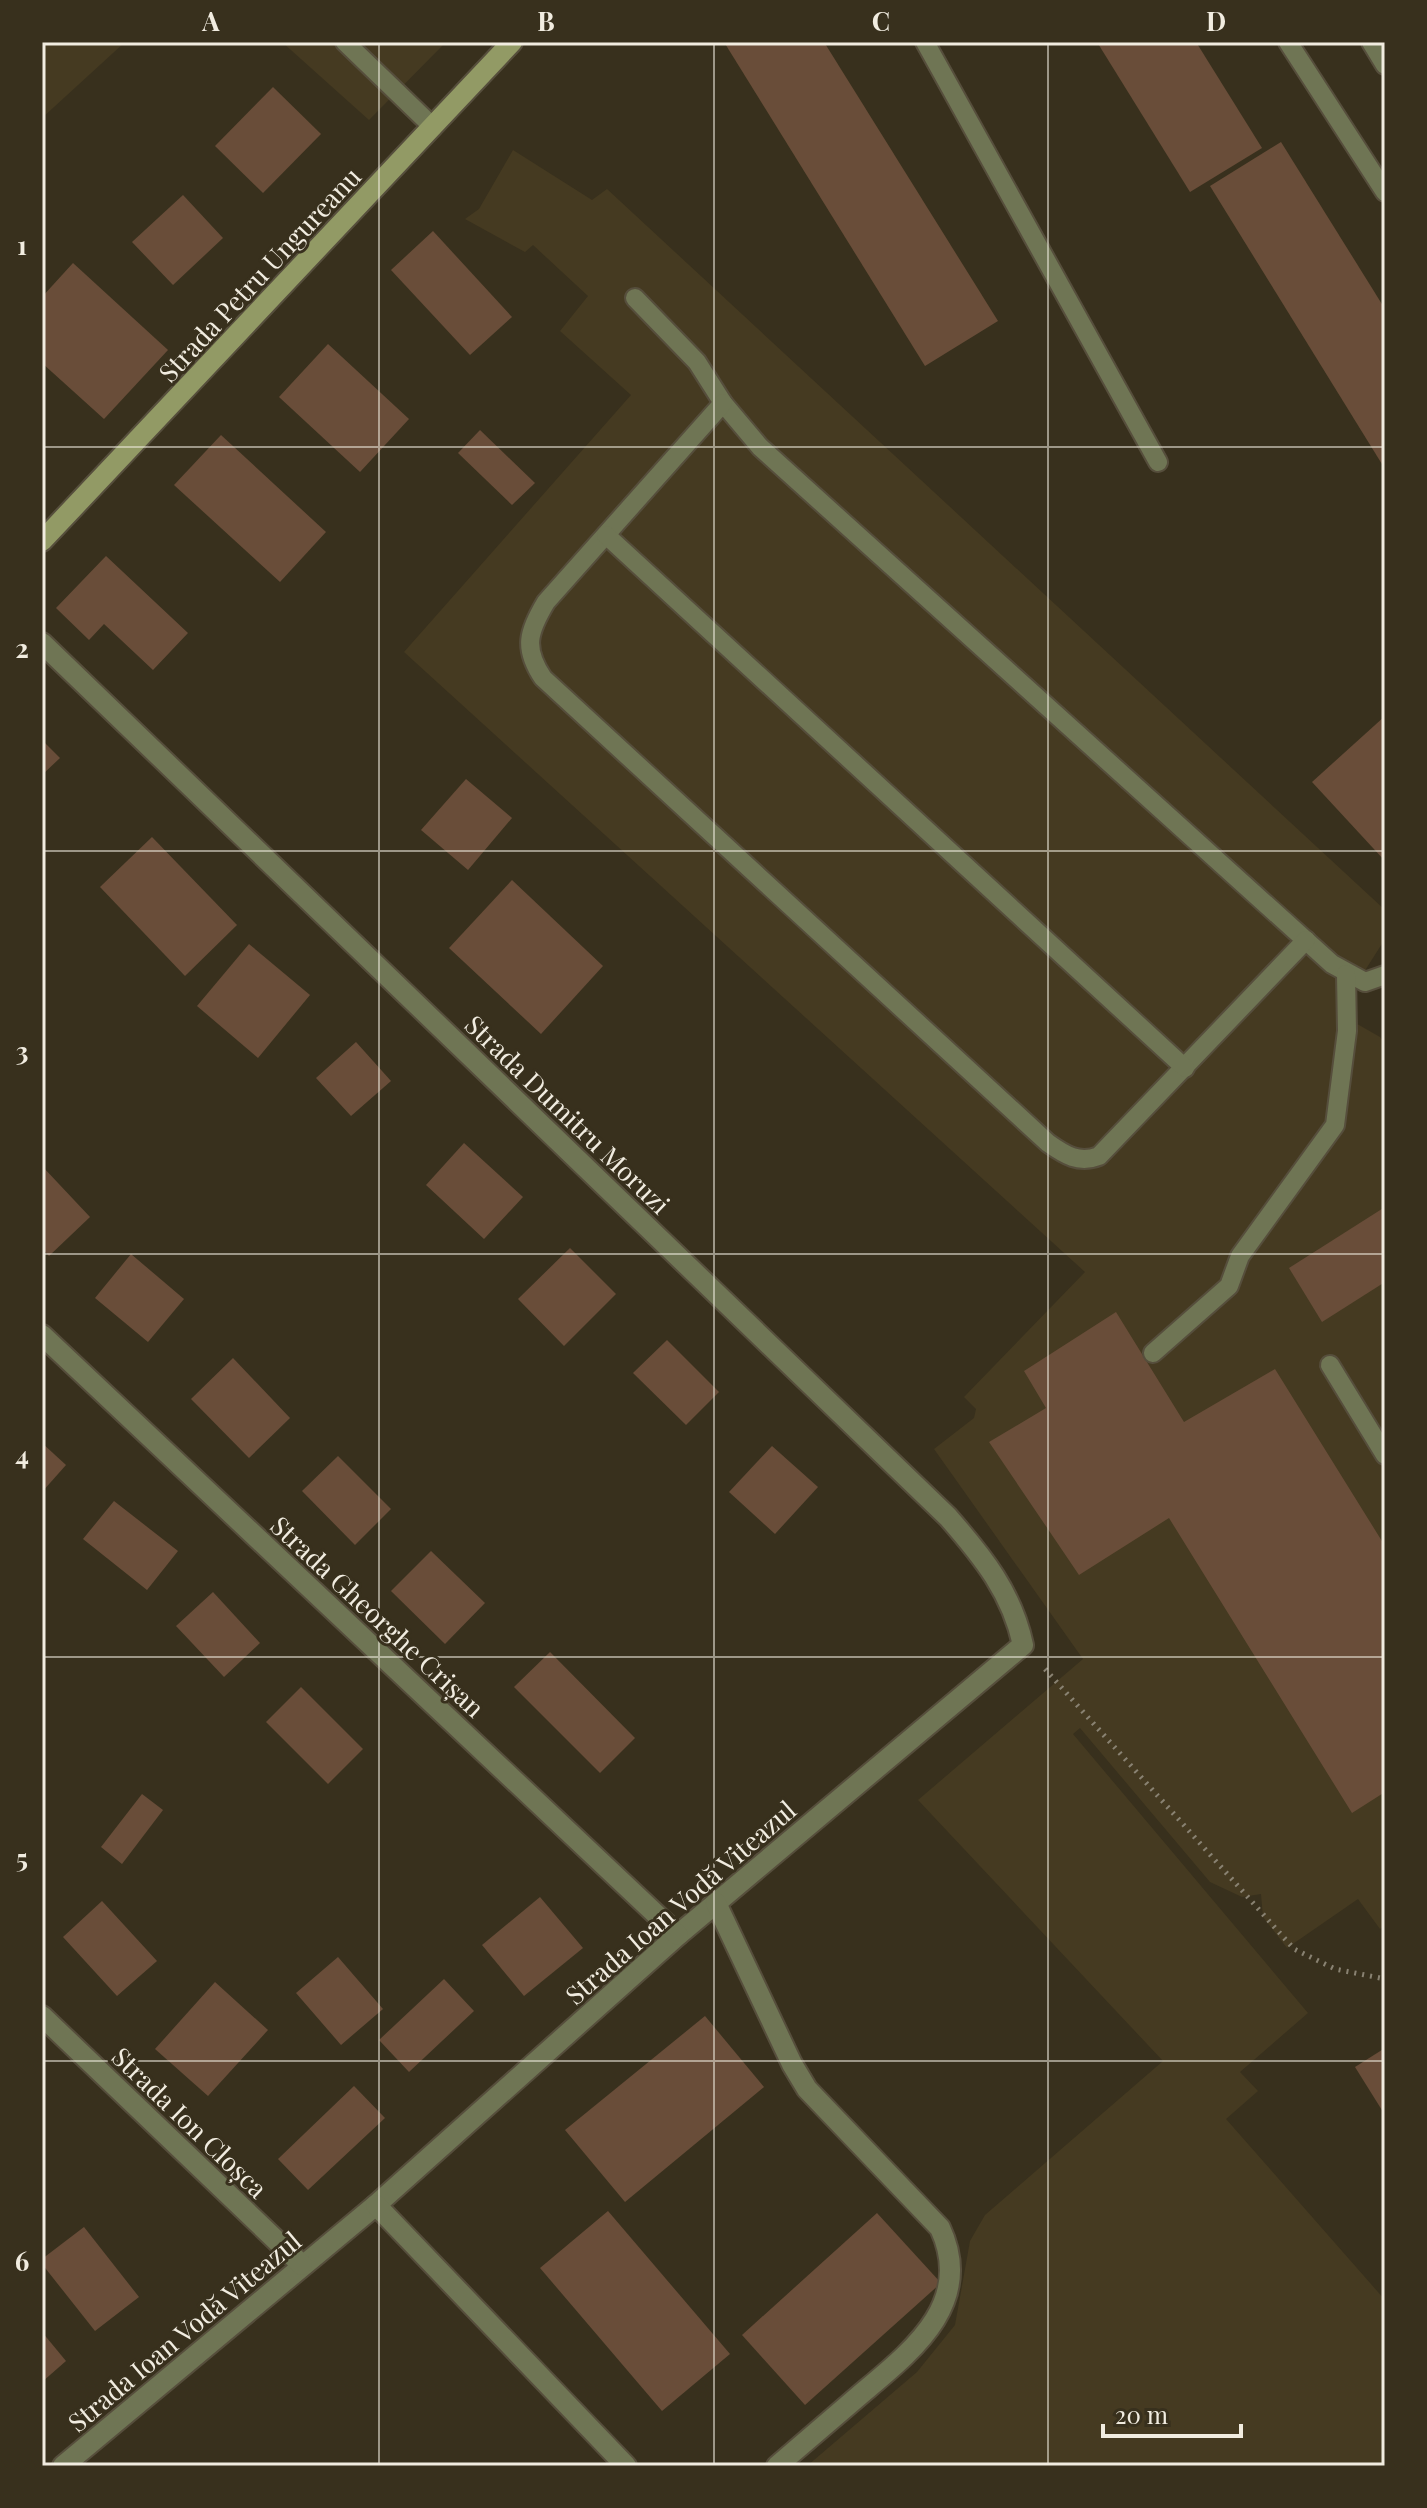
<svg xmlns="http://www.w3.org/2000/svg" width="1427" height="2508" font-family="'Playfair Display',serif">
<style>
.built{fill:#453a21}
.building{fill:#694d39}
.lines{fill:none;stroke-linecap:round;stroke-linejoin:round}
.lane-casing{stroke:#564e3c;stroke-width:22}
.street-casing{stroke:#564e3c;stroke-width:24}
.secondary-casing{stroke:#564e3c;stroke-width:24}
.path{stroke:#898272;stroke-width:5;stroke-dasharray:2 6;stroke-linecap:butt}
.lane{stroke:#6f7554;stroke-width:18}
.street{stroke:#6f7554;stroke-width:20}
.secondary{stroke:#929a65;stroke-width:20}
.grid{fill:none;stroke:#f1ece0;stroke-width:2;stroke-opacity:0.55}
.labels{text-anchor:middle;dominant-baseline:central;stroke-width:6;stroke-linejoin:round;paint-order:stroke}
.street-label{font-size:26px;fill:#f1ece0;stroke:#38301d}
.neatline{fill:none;stroke:#f1ece0;stroke-width:3}
.grid-label{font-size:26px;text-anchor:middle;font-weight:bold;fill:#f1ece0}
</style>
<rect width="100%" height="100%" fill="#38301d"/>
<g class="built">
<path d="M42,42H125L42,118Z"/>
<path d="M282,42H446L369,120Z"/>
<path d="M513,150L592,200L607,189L1385,910V939L1338,1013L1380,1037L1385,1043V1926L1380,1929L1358,1899L1287,1948L1263,1917L1261,1894L1242,1897L1210,1882L1080,1728L1073,1734L1308,2013L1240,2072L1258,2091L1226,2119L1385,2300V2466H807L917,2372L955,2325L970,2241L985,2215L1163,2061L918,1800L1083,1659L934,1449L974,1418L976,1409L964,1397L1085,1272L404,652L631,395L560,331L588,296L533,245L525,252L465,219L479,209Z"/>
</g>
<g class="building">
<path d="M724,42H824L998,321L925,366Z"/>
<path d="M1097,42H1196L1262,148L1190,192Z"/>
<path d="M273,87L321,134L263,193L215,146Z"/>
<path d="M1281,142L1385,309V469L1210,186Z"/>
<path d="M183,195L223,238L173,285L132,242Z"/>
<path d="M433,231L512,317L470,355L391,270Z"/>
<path d="M73,263L168,350L104,419L42,363V297Z"/>
<path d="M328,344L409,419L360,472L279,397Z"/>
<path d="M480,430L535,483L512,505L458,453Z"/>
<path d="M221,435L326,532L280,582L174,485Z"/>
<path d="M106,556L188,633L153,670L104,624L89,640L56,608Z"/>
<path d="M1385,716V861L1312,782Z"/>
<path d="M42,740L60,758L42,775Z"/>
<path d="M466,779L512,818L468,870L421,830Z"/>
<path d="M152,837L237,925L185,976L100,887Z"/>
<path d="M512,880L603,966L541,1034L449,948Z"/>
<path d="M249,944L310,995L258,1058L197,1006Z"/>
<path d="M356,1042L391,1081L351,1116L316,1078Z"/>
<path d="M464,1143L523,1197L484,1239L426,1185Z"/>
<path d="M42,1166L90,1217L49,1256L42,1248Z"/>
<path d="M1385,1207V1282L1322,1322L1289,1268Z"/>
<path d="M570,1248L616,1294L564,1346L518,1299Z"/>
<path d="M131,1254L184,1299L148,1342L95,1298Z"/>
<path d="M1116,1312L1184,1422L1275,1369L1385,1546V1792L1352,1813L1169,1518L1079,1575L989,1442L1046,1408L1024,1371Z"/>
<path d="M667,1340L719,1392L686,1425L633,1373Z"/>
<path d="M233,1358L290,1418L249,1458L191,1399Z"/>
<path d="M42,1443L66,1465L42,1492Z"/>
<path d="M772,1446L818,1487L775,1534L729,1492Z"/>
<path d="M338,1456L391,1509L355,1545L302,1491Z"/>
<path d="M114,1501L178,1551L147,1590L83,1539Z"/>
<path d="M431,1551L485,1603L445,1644L391,1591Z"/>
<path d="M213,1592L260,1643L224,1677L176,1626Z"/>
<path d="M550,1652L635,1738L600,1773L514,1687Z"/>
<path d="M301,1687L363,1749L328,1784L266,1722Z"/>
<path d="M142,1794L163,1810L122,1864L101,1847Z"/>
<path d="M540,1897L583,1948L524,1996L482,1945Z"/>
<path d="M102,1901L157,1961L117,1996L63,1937Z"/>
<path d="M338,1957L383,2009L341,2045L296,1993Z"/>
<path d="M444,1979L474,2011L409,2072L379,2040Z"/>
<path d="M215,1982L268,2030L208,2096L155,2049Z"/>
<path d="M705,2016L764,2087L625,2202L565,2130Z"/>
<path d="M1385,2048V2115L1355,2067Z"/>
<path d="M354,2086L385,2118L308,2190L278,2159Z"/>
<path d="M608,2211L730,2354L662,2411L540,2268Z"/>
<path d="M877,2213L941,2283L805,2405L742,2335Z"/>
<path d="M84,2227L139,2297L95,2331L42,2264V2259Z"/>
<path d="M42,2332L66,2361L42,2382Z"/>
</g>
<g class="lines">
<g class="lane-casing">
<g id="lane">
<path d="M345,42L433,127"/>
<path d="M925,42L1158,462"/>
<path d="M1288,42L1385,192"/>
<path d="M1371,42L1385,65"/>
<path d="M635,298L697,362L723,403L760,447L1332,964L1365,982L1385,975"/>
<path d="M723,403L546,602C528,632 523,648 543,678L1048,1143C1065,1155 1079,1164 1099,1156L1306,940"/>
<path d="M606,535L1185,1068"/>
<path d="M1153,1353L1229,1286L1240,1256L1335,1125L1347,1031L1346,974"/>
<path d="M1330,1365L1385,1455"/>
</g>
</g>
<g class="street-casing">
<g id="street">
<path d="M42,643L948,1517C983,1557 1012,1593 1023,1645L678,1935L376,2205L63,2466"/>
<path d="M42,1335L678,1935"/>
<path d="M716,1903L792,2064L807,2089L940,2228C975,2303 912,2351 861,2394C833,2418 805,2442 777,2466"/>
<path d="M42,2016L302,2265"/>
<path d="M376,2205L626,2466"/>
</g>
</g>
<g class="secondary-casing">
<path id="secondary" d="M42,541L512,42"/>
</g>
<path class="path" d="M1045,1669L1294,1949L1335,1969L1385,1979"/>
<use href="#lane" class="lane"/>
<use href="#street" class="street"/>
<use href="#secondary" class="secondary"/>
</g>
<path class="grid" d="M379,42V2466M714,42V2466M1048,42V2466M42,447H1385M42,851H1385M42,1254H1385M42,1657H1385M42,2061H1385"/>
<g class="labels">
<g class="street-label">
<text transform="translate(259 274) rotate(-47)">Strada Petru Ungureanu</text>
<text transform="translate(568 1114) rotate(44)">Strada Dumitru Moruzi</text>
<text transform="translate(378 1616) rotate(43)">Strada Gheorghe Crișan</text>
<text transform="translate(680 1902) rotate(-41)">Strada Ioan Vodă Viteazul</text>
<text transform="translate(190 2122) rotate(44)">Strada Ion Cloșca</text>
<text transform="translate(184 2331) rotate(-40)">Strada Ioan Vodă Viteazul</text>
</g>
</g>
<rect width="1427" height="2508" fill="none" stroke="#38301d" stroke-width="88"/>
<path d="M1103 2424v12h138v-12" fill="none" stroke="#f1ece0" stroke-width="4"/>
<text x="1115" y="2424" font-size="24" fill="#f1ece0" stroke="#38301d" stroke-width="6" paint-order="stroke">20 m</text>
<rect x="44" y="44" width="1339" height="2420" class="neatline"/>
<g class="grid-label">
<text x="211" y="31">A</text>
<text x="546" y="31">B</text>
<text x="881" y="31">C</text>
<text x="1216" y="31">D</text>
<text x="22" y="255">1</text>
<text x="22" y="658">2</text>
<text x="22" y="1061">3</text>
<text x="22" y="1465">4</text>
<text x="22" y="1868">5</text>
<text x="22" y="2271">6</text>
</g>
</svg>
